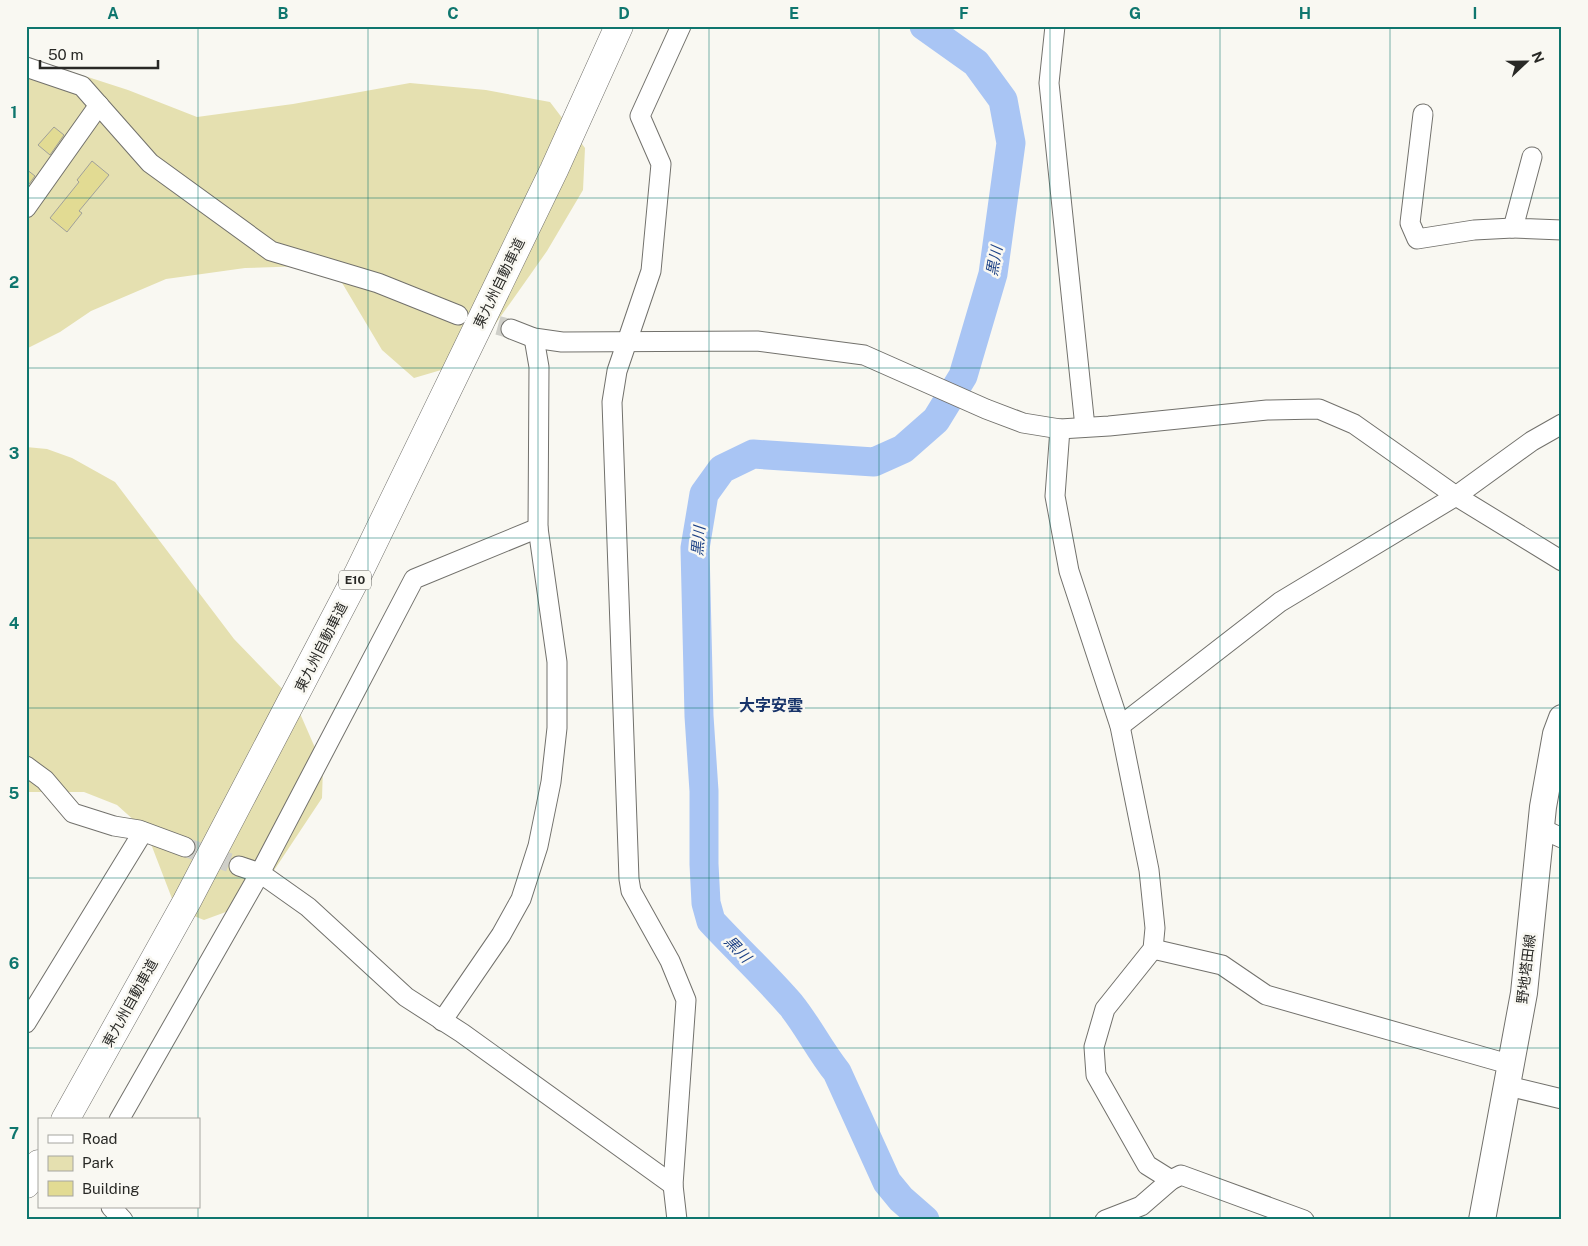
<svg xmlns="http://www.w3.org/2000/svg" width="1588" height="1246" font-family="'Public Sans','Noto Sans JP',sans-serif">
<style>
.green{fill:#e5e0b0}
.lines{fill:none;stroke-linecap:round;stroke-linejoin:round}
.river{stroke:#a9c5f4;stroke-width:29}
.building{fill:#e2db93;stroke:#a0a09a}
.minor-tunnel{stroke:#cfcfc9;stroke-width:19;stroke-dasharray:19 9;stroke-linecap:butt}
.minor-casing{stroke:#72716c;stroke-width:21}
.secondary-casing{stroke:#72716c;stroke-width:28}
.motorway-casing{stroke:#72716c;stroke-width:29}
.minor{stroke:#fff;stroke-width:19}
.secondary{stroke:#fff;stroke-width:26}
.motorway{stroke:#fff;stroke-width:28}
.grid{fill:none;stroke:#0f766e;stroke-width:1;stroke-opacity:0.55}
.labels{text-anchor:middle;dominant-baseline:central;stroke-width:5;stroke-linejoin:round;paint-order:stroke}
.shield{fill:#f9f8f2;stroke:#676763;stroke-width:1}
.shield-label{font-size:12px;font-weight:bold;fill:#292926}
.street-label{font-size:14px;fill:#292926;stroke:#f9f8f2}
.water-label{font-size:15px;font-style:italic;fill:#1c4185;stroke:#f9f8f2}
.quarter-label{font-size:16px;font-weight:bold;fill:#173369;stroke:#f9f8f2}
.neatline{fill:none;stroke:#0f766e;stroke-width:2}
.grid-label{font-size:16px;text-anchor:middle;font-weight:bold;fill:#0f766e}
</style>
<rect width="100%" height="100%" fill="#f9f8f2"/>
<g class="green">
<path d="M26,57L128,90L197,117L293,104L410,83L486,90L550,102L585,148L583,190L547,251L489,333L448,368L414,378L382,350L338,276L306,266L245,268L166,279L91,311L60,332L26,349Z"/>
<path d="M26,447L47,449L72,458L115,482L234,639L295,702L323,766L322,798L253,902L204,920L176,909L146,831L117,805L84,792H26Z"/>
</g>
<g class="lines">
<path class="river" d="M924,26L976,63L1003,100L1011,143L993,274L963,376L936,420L903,449L874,462L753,454L722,469L704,494L695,548L699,716L704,791V864L706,903L711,921C737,949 766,976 791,1005C808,1026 820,1051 837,1072L887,1182L901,1199L925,1220"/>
</g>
<g class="building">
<path d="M54,127L64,135L50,155L38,145Z"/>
<path d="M92,161L109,175L79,211L82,213L67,232L50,218L79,182L77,180Z"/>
<path d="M26,169L35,176L26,188Z"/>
</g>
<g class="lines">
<g class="minor-tunnel">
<path d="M471,318L511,329"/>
<path d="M185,847L239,866"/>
</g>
<g class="minor-casing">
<g id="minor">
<path d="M1055,26L1049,83L1085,427"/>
<path d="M26,67L82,86L150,163L271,251L378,283L458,315"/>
<path d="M1423,114L1410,223L1417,239L1474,230L1513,228"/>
<path d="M1532,157L1513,228L1562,230"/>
<path d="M26,208L99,105"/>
<path d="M511,329L534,338L562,342L757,341L864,355L986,409L1023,423L1060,429L1109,426L1267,410L1319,409L1354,424L1456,496L1562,561"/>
<path d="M1060,429L1055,496L1069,571L1120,726L1149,870L1155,928L1153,949L1105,1009L1094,1047L1096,1075L1147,1165L1171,1180"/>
<path d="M1120,726L1280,602L1456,496L1532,441L1562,424"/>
<path d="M26,766L45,780L73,813L114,826L139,830L185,847"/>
<path d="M1540,828L1562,838"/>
<path d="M239,866L260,873L308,907L406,997L462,1033L673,1185"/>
<path d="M1153,949L1222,965L1266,995L1512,1065"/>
<path d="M442,1021L501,935L521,899L538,846L551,782L557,728V662L538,528L539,367L534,338"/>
<path d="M26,1023L143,832"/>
<path d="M1508,1086L1562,1099"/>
<path d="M119,1120L260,873L414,579L538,528"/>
<path d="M111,1207L123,1220"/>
<path d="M677,1220L673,1185L686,1000L670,961L631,891L629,879L612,402L617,371L651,271L661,164L640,116L681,26"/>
<path d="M1105,1220L1141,1206L1171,1180L1181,1175L1304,1220"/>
</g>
</g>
<g class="secondary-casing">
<path id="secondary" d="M1482,1220L1524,993L1543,807L1556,734L1562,718"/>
</g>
<g class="motorway-casing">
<g id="motorway">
<path d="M65,1120L187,901L358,574L554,170L619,26"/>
<path d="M26,1184L39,1164"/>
</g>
</g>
<use href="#minor" class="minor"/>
<use href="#secondary" class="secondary"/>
<use href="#motorway" class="motorway"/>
</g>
<path class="grid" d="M198,26V1120M368,26V1220M538,26V1220M709,26V1220M879,26V1220M1050,26V1220M1220,26V1220M1390,26V1220M26,198H1562M26,368H1562M26,538H1562M26,708H1562M26,878H1562M26,1048H1562M198,1207V1220"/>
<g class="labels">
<rect class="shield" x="339" y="570.5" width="32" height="19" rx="4"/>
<g class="shield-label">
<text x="355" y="580">E10</text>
</g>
<g class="street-label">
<text transform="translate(499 283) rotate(-64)">東九州自動車道</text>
<text transform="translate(321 647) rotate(-63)">東九州自動車道</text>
<text transform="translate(1526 969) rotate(-83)">野地塔田線</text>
<text transform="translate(130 1003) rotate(-61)">東九州自動車道</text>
</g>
<g class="water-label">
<text transform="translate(994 261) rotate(-80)">黒川</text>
<text transform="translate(698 541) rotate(-85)">黒川</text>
<text transform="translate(738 949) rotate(46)">黒川</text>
</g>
<g class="quarter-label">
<text x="771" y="705">大字安雲</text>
</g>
</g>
<rect width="1588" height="1246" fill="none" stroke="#f9f8f2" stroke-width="55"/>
<rect x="38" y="1118" width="162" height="90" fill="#f9f8f2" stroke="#a6a5a0"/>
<rect x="48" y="1135" width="25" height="8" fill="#ffffff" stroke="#a6a5a0"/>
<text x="82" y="1144" font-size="15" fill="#292926">Road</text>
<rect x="48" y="1156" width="25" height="15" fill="#e5e0b0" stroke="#a6a5a0"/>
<text x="82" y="1168" font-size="15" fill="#292926">Park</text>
<rect x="48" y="1181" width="25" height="15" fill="#e2db93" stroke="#a6a5a0"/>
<text x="82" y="1194" font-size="15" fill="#292926">Building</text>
<g transform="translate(1526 62) rotate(68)" stroke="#f9f8f2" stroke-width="4" paint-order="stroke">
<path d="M0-4L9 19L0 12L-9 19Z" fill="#292926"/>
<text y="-8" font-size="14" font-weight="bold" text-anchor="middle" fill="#292926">N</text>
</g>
<path d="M40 60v8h118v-8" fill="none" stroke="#292926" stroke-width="2.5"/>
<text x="48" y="60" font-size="15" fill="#292926" stroke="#f9f8f2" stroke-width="4" paint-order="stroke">50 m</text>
<rect x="28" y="28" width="1532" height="1190" class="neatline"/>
<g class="grid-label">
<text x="113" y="19">A</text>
<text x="283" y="19">B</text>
<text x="453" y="19">C</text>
<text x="624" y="19">D</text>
<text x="794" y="19">E</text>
<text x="964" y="19">F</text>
<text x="1135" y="19">G</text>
<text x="1305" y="19">H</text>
<text x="1475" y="19">I</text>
<text x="14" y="118">1</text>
<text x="14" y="288">2</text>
<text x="14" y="459">3</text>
<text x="14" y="629">4</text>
<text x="14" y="799">5</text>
<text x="14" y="969">6</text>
<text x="14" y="1139">7</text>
</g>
</svg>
